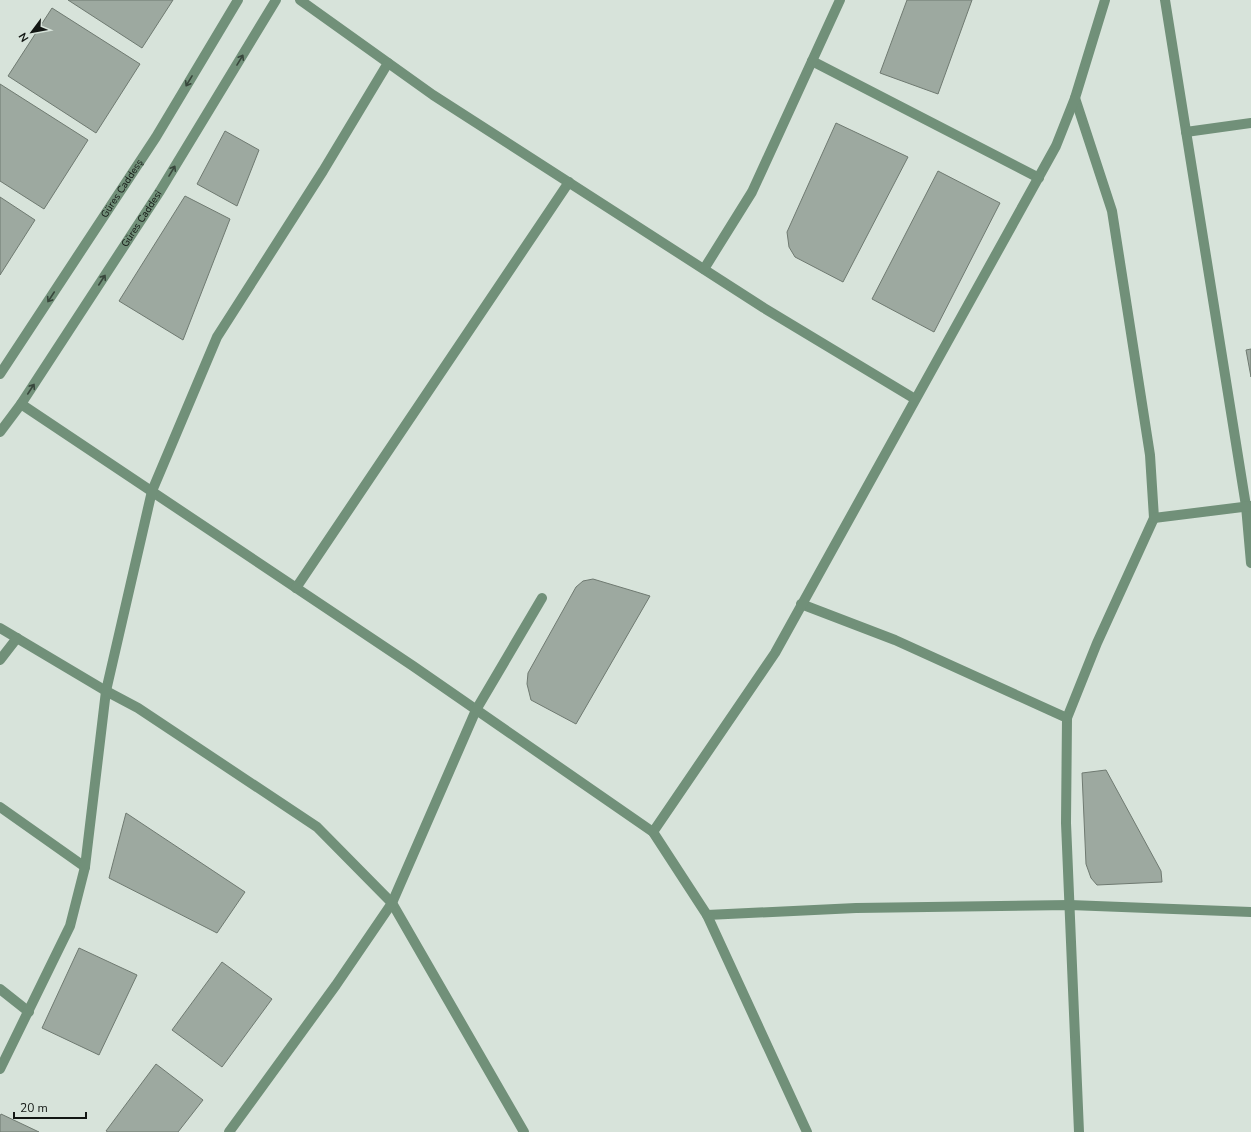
<svg xmlns="http://www.w3.org/2000/svg" width="1251" height="1132" font-family="'Nunito Sans',sans-serif">
<style>
.building{fill:#9da9a0;stroke:#6f7a71}
.lines{fill:none;stroke-linecap:round;stroke-linejoin:round}
.minor{stroke:#719079;stroke-width:10}
.oneway{stroke:#38473c}
.labels{text-anchor:middle;dominant-baseline:central;stroke-width:3.5;stroke-linejoin:round;paint-order:stroke}
.street-label{font-size:10px;fill:#121613;stroke:#d7e3da}
</style>
<rect width="100%" height="100%" fill="#d7e3da"/>
<g class="building">
<path d="M68,0H173L142,48Z"/>
<path d="M907,0H972L938,94L880,73Z"/>
<path d="M52,8L140,64L96,133L8,76Z"/>
<path d="M0,84L88,140L44,209L0,181Z"/>
<path d="M836,123L908,157L843,282L795,257L789,247L787,232Z"/>
<path d="M225,131L259,150L237,206L197,184Z"/>
<path d="M938,171L1000,203L934,332L872,299Z"/>
<path d="M185,196L230,219L183,340L119,301Z"/>
<path d="M0,197L35,220L0,275Z"/>
<path d="M1251,349V377L1246,350Z"/>
<path d="M593,579L650,596L576,724L531,700L527,684L528,673L576,587L583,581Z"/>
<path d="M1106,770L1161,871L1162,882L1097,885L1091,878L1086,864L1082,773Z"/>
<path d="M126,813L245,892L217,933L109,878Z"/>
<path d="M79,948L137,975L99,1055L42,1028Z"/>
<path d="M222,962L272,999L222,1067L172,1030Z"/>
<path d="M156,1064L203,1100L178,1132H108L106,1131Z"/>
<path d="M1,1114L39,1132H0V1116Z"/>
</g>
<g class="lines">
<g class="minor">
<path d="M300,0L433,95L764,308L915,399"/>
<path d="M1165,0L1246,506L1251,563"/>
<path d="M812,61L1039,178"/>
<path d="M1075,98L1112,211L1150,455L1154,518L1097,643L1067,718L1066,823L1079,1132"/>
<path d="M1186,132L1251,123"/>
<path d="M704,269L752,192L840,0"/>
<path id="s1" d="M0,374L156,137L238,0"/>
<path d="M21,404L413,666L653,832L707,915L807,1132"/>
<path id="s2" d="M0,432L21,404L160,191L276,0"/>
<path d="M1154,518L1251,506"/>
<path d="M296,588L569,182"/>
<path d="M801,604L895,640L1067,718"/>
<path d="M0,628L106,691L138,708L317,827L392,903L524,1132"/>
<path d="M0,660L17,638"/>
<path d="M0,807L85,867"/>
<path d="M653,832L775,653L1056,146L1075,98L1105,0"/>
<path d="M707,915L856,908L1070,905L1251,912"/>
<path d="M0,989L29,1012"/>
<path d="M0,1069L70,926L85,867L106,691L152,491L217,337L323,171L388,63"/>
<path d="M229,1132L336,985L392,903L476,710L542,598"/>
</g>
</g>
<defs><path id="oneway-shaft" d="M-6 0H5M1.5-3L5.5 0L1.5 3" fill="none" stroke-width="1.6" stroke-linecap="round" stroke-linejoin="round"/></defs>
<g class="oneway">
<use href="#oneway-shaft" transform="translate(240 60) rotate(-59)"/>
<use href="#oneway-shaft" transform="translate(189 81) rotate(121)"/>
<use href="#oneway-shaft" transform="translate(172 171) rotate(-59)"/>
<use href="#oneway-shaft" transform="translate(102 280) rotate(-57)"/>
<use href="#oneway-shaft" transform="translate(51 297) rotate(123)"/>
<use href="#oneway-shaft" transform="translate(31 389) rotate(-57)"/>
</g>
<g class="labels">
<g class="street-label">
<text stroke="none"><textPath href="#s1" startOffset="222">Güres Caddesş</textPath></text>
<text stroke="none"><textPath href="#s2" startOffset="256">Güres Caddesi</textPath></text>
</g>
</g>
<g transform="translate(32 32) rotate(238)" stroke="#d7e3da" stroke-width="3" paint-order="stroke">
<path d="M0-3L7 15L0 10L-7 15Z" fill="#121613"/>
<text y="-6" font-size="11" font-weight="bold" text-anchor="middle" fill="#121613">N</text>
</g>
<path d="M14 1112v6h72v-6" fill="none" stroke="#121613" stroke-width="2"/>
<text x="20" y="1112" font-size="12" fill="#121613" stroke="#d7e3da" stroke-width="3" paint-order="stroke">20 m</text>
</svg>
